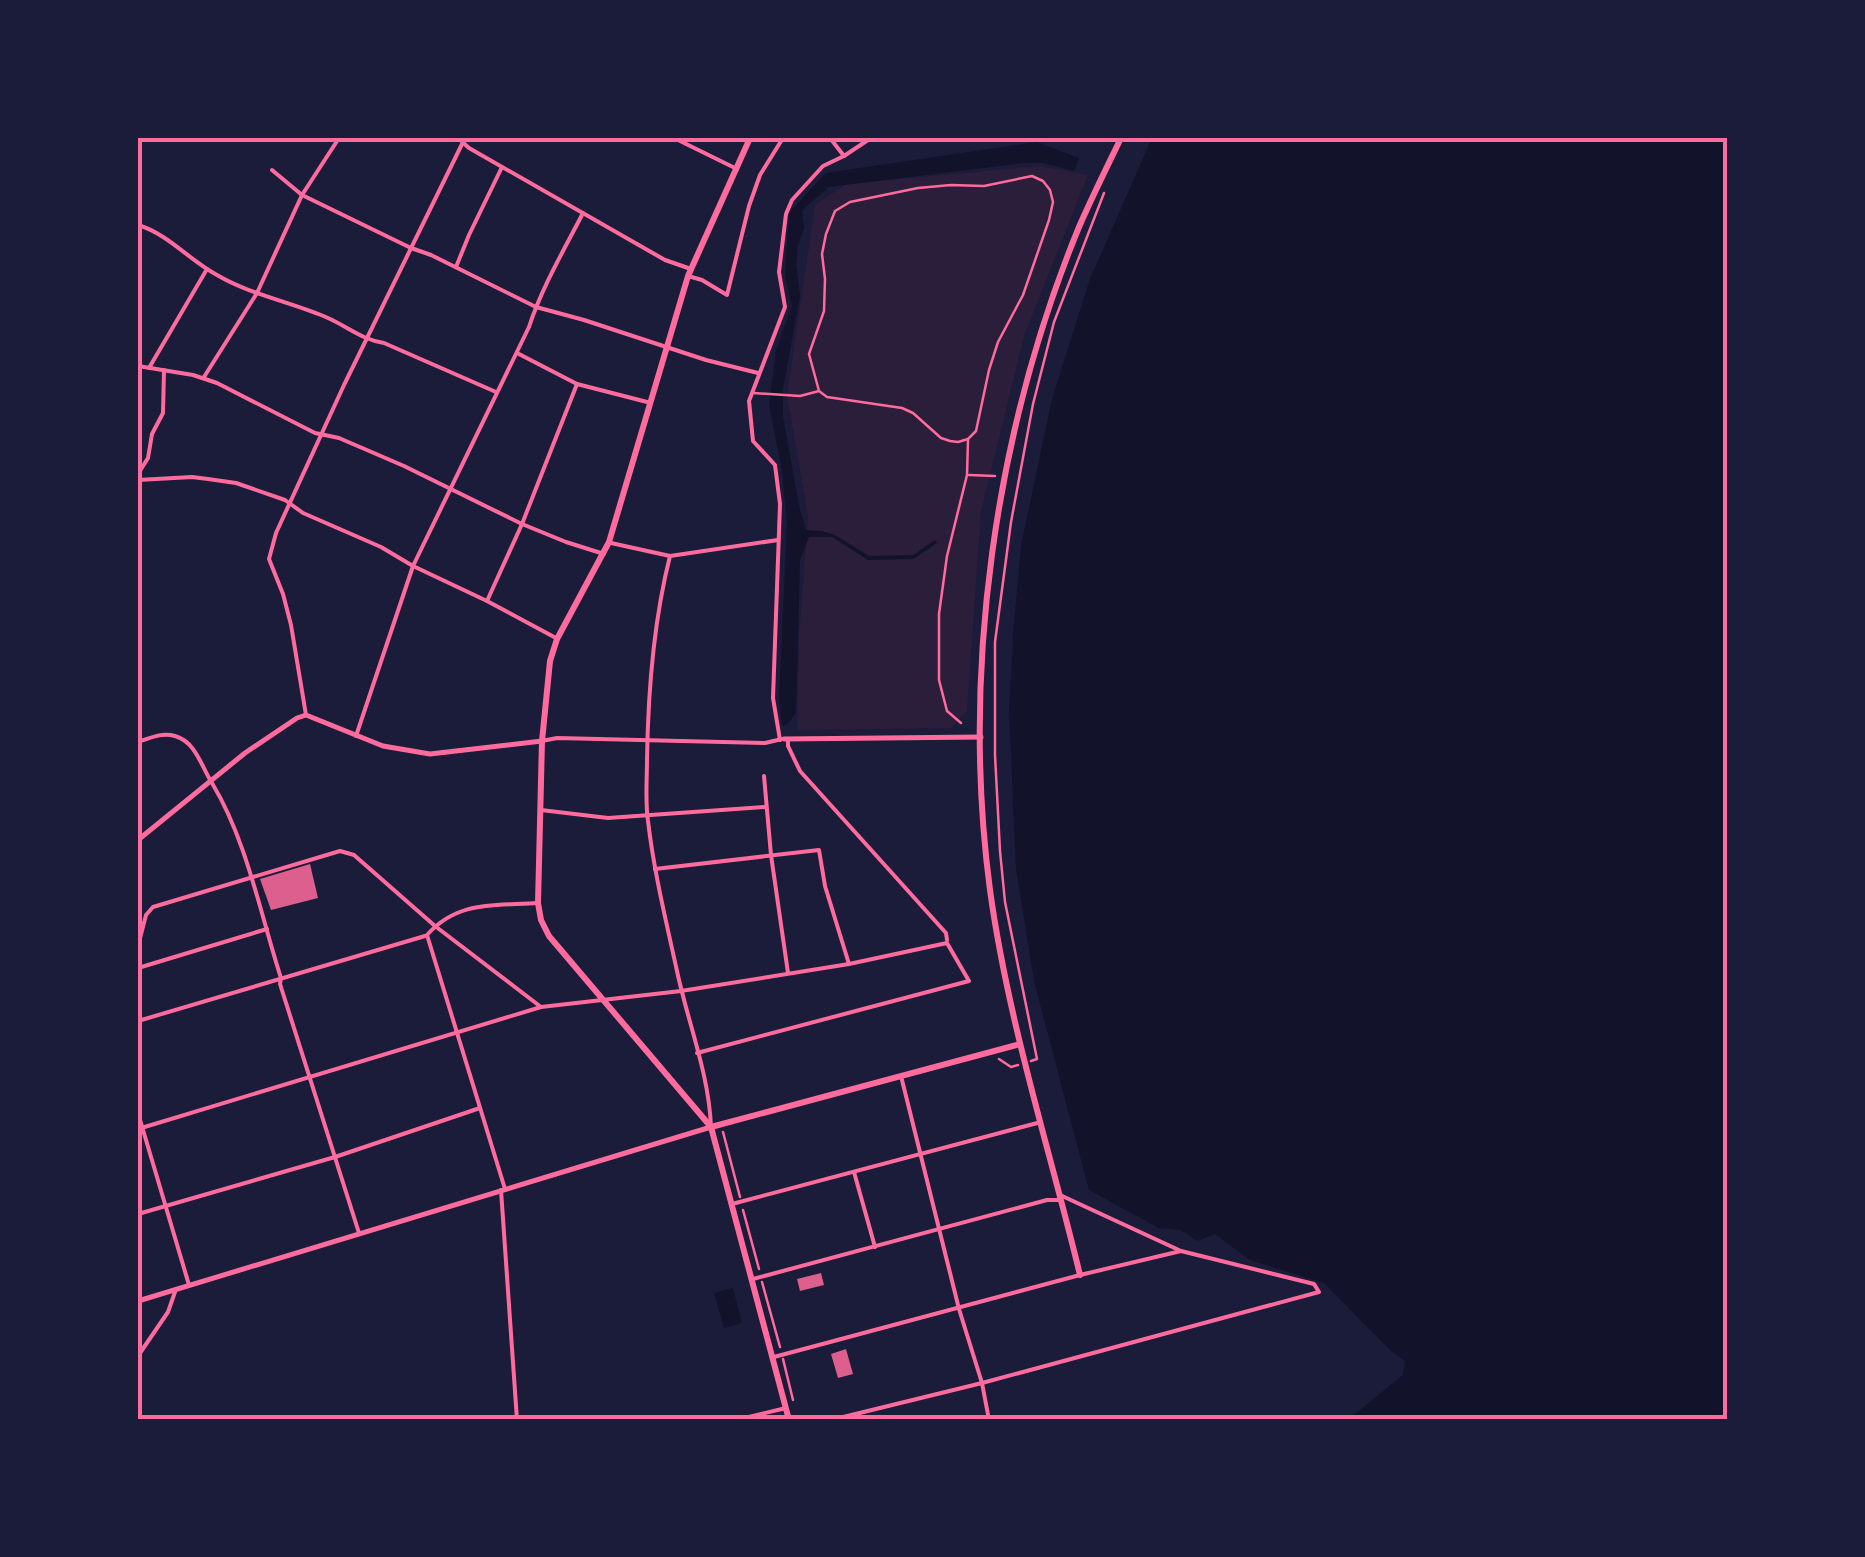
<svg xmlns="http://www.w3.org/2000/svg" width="1865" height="1557" font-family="'PT Sans Narrow',sans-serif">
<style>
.green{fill:#2a1e3b}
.water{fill:#12122b}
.building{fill:#dd5f8e}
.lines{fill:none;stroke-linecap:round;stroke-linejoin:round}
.path{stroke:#ff6b9d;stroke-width:2.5}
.pedestrian{stroke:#ff6b9d;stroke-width:2.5}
.minor{stroke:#ff6b9d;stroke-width:4}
.tertiary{stroke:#ff6b9d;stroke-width:5}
.secondary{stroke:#ff6b9d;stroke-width:5}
.primary{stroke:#ff6b9d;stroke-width:6}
.trunk{stroke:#ff6b9d;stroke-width:6}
.neatline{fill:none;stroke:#ff6b9d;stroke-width:4}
</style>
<rect width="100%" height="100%" fill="#1b1b3a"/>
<path class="green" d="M1038,166L1088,175L1024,336L981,512L967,711L951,728L797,730L799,636L808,517L787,395L815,205L846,184Z"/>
<g class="water">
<path d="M1152,138H1727V1419H1349L1403,1375L1405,1361L1392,1352L1324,1283L1250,1260L1215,1234L1197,1241L1181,1230L1159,1228L1089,1190L1034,981L1016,868L1009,710L1014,623L1021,546L1052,399L1090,279Z"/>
<path d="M1037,142L1079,158L1074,171L1043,163H1025L828,187C820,197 810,201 802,211L804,228L798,245L796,264L800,296L783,388V416L799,506L806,530L822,531L835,535L869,556L913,555L935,540L937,543L913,559L868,560L832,537H809L800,560L796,712L788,724L782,726L779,700L787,523L782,470L769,405L776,351L792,306L785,276L789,213L826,173Z"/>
<path d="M733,1288L742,1323L724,1328L714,1293Z"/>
</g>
<g class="building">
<path d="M310,864L318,898L271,910L260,879Z"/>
<path d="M821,1273L824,1285L800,1291L797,1279Z"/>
<path d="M846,1349L853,1374L838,1378L831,1354Z"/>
</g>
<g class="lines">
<g class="path">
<path d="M999,1059L1011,1067L1018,1065"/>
<path d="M1031,1061L1037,1059L1005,902L1000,851L995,755V642L1011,522L1033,404L1054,322L1104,193"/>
<path d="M723,1132L740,1197"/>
<path d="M743,1210L759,1269"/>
<path d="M762,1282L780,1347"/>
<path d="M783,1359L793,1400"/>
</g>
<g class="pedestrian">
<path d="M753,393L800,396L819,391L809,354L824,311L825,279L822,254L826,234L835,211L850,202L918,188L951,185L984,186L1032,176L1043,181L1050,190L1053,202L1049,220L1023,295L998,342L989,370L976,431L968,439L958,442L950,441L941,438L913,413L902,408L827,397L819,391"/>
<path d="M969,475L995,476"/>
<path d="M961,723L947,711L939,680V614L947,556L967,475L968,440"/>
</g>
<g class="minor">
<path d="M458,138L469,148L665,260L691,269"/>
<path d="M674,138L737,169"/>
<path d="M844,156L871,138"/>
<path d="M272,170L302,195L411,248L431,255L536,307L584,320L706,360L758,373"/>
<path d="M138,225C168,234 189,260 217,275C251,295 291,302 328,318C348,327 363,340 384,343L496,392"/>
<path d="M456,267L469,235L502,167"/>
<path d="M688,276L702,280L727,295L749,206L760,175L783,138"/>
<path d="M517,353L577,384L651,403"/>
<path d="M138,366L193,375L217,383L315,433L339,438L404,466L522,524L566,542L604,554"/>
<path d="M149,368L207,269"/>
<path d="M204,377L257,293L302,195L339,138"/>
<path d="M138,474L148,458L152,434L163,413L164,370"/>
<path d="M138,480L192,477L208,479L236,483L285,500L303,513L381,547L413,566L487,601L556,638"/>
<path d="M611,543L670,556L778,540"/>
<path d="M670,556C653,623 648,691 647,760C647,780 645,801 648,821C654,872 666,921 677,971C688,1023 709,1074 711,1127"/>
<path d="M487,601L522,524L577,384"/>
<path d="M306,715L291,625L283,594L269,559L276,533L344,385L465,138"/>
<path d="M356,736L413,566L529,327C542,287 564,250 583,213"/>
<path d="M788,739V746L800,771L946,933L947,940"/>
<path d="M780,740L773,698L780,504L775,465L753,441L749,401L785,307L779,272L786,214L792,200L823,166L844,156L830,138"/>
<path d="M542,741L557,738L765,743L782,739"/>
<path d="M138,742C150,738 162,732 175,736C196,742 201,766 212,783C247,841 260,913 281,978L280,984L359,1233"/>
<path d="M764,776L771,855L788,973"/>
<path d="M541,810L608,818L765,807"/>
<path d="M655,869L819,850L825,886L849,964"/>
<path d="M138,946L146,915L153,907L340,851L354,855L435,926L541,1007"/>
<path d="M138,968L267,929"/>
<path d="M138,1021L425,936"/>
<path d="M901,1076L959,1309L982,1383L989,1420"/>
<path d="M138,1113L189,1285"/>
<path d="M138,1129L541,1007L681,991L849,964L947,943L969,981L697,1053"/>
<path d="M854,1172L875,1247"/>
<path d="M505,1189L427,935C458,900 495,906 538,903"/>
<path d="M501,1190L517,1420"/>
<path d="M732,1204L1041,1122"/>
<path d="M138,1214L335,1157L480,1108"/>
<path d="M753,1279L1047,1200H1058"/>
<path d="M138,1356L168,1312L176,1289"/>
<path d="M774,1357L1080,1275L1181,1251"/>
<path d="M736,1420L786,1408"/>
<path d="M831,1420L982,1383L1319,1292L1314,1284L1181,1251L1060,1195"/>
</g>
<g class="tertiary">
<path d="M784,739L981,737"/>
<path d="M138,1301L711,1127"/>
</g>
<path class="secondary" d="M138,840L245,753L297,718L306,715L383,746L430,754L542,741"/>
<g class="primary">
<path d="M711,1127L1020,1044"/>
<path d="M1080,1275C1049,1147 1008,1021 990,890C961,672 995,431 1079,227C1092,197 1107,167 1121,138"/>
</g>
<path class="trunk" d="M750,138L688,276L609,542L557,639L550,661L542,741L538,903L541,920L549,936L711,1127L789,1420"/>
</g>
<rect width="1865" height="1557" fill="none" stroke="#1b1b3a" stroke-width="280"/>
<rect x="140" y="140" width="1585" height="1277" class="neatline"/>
</svg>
